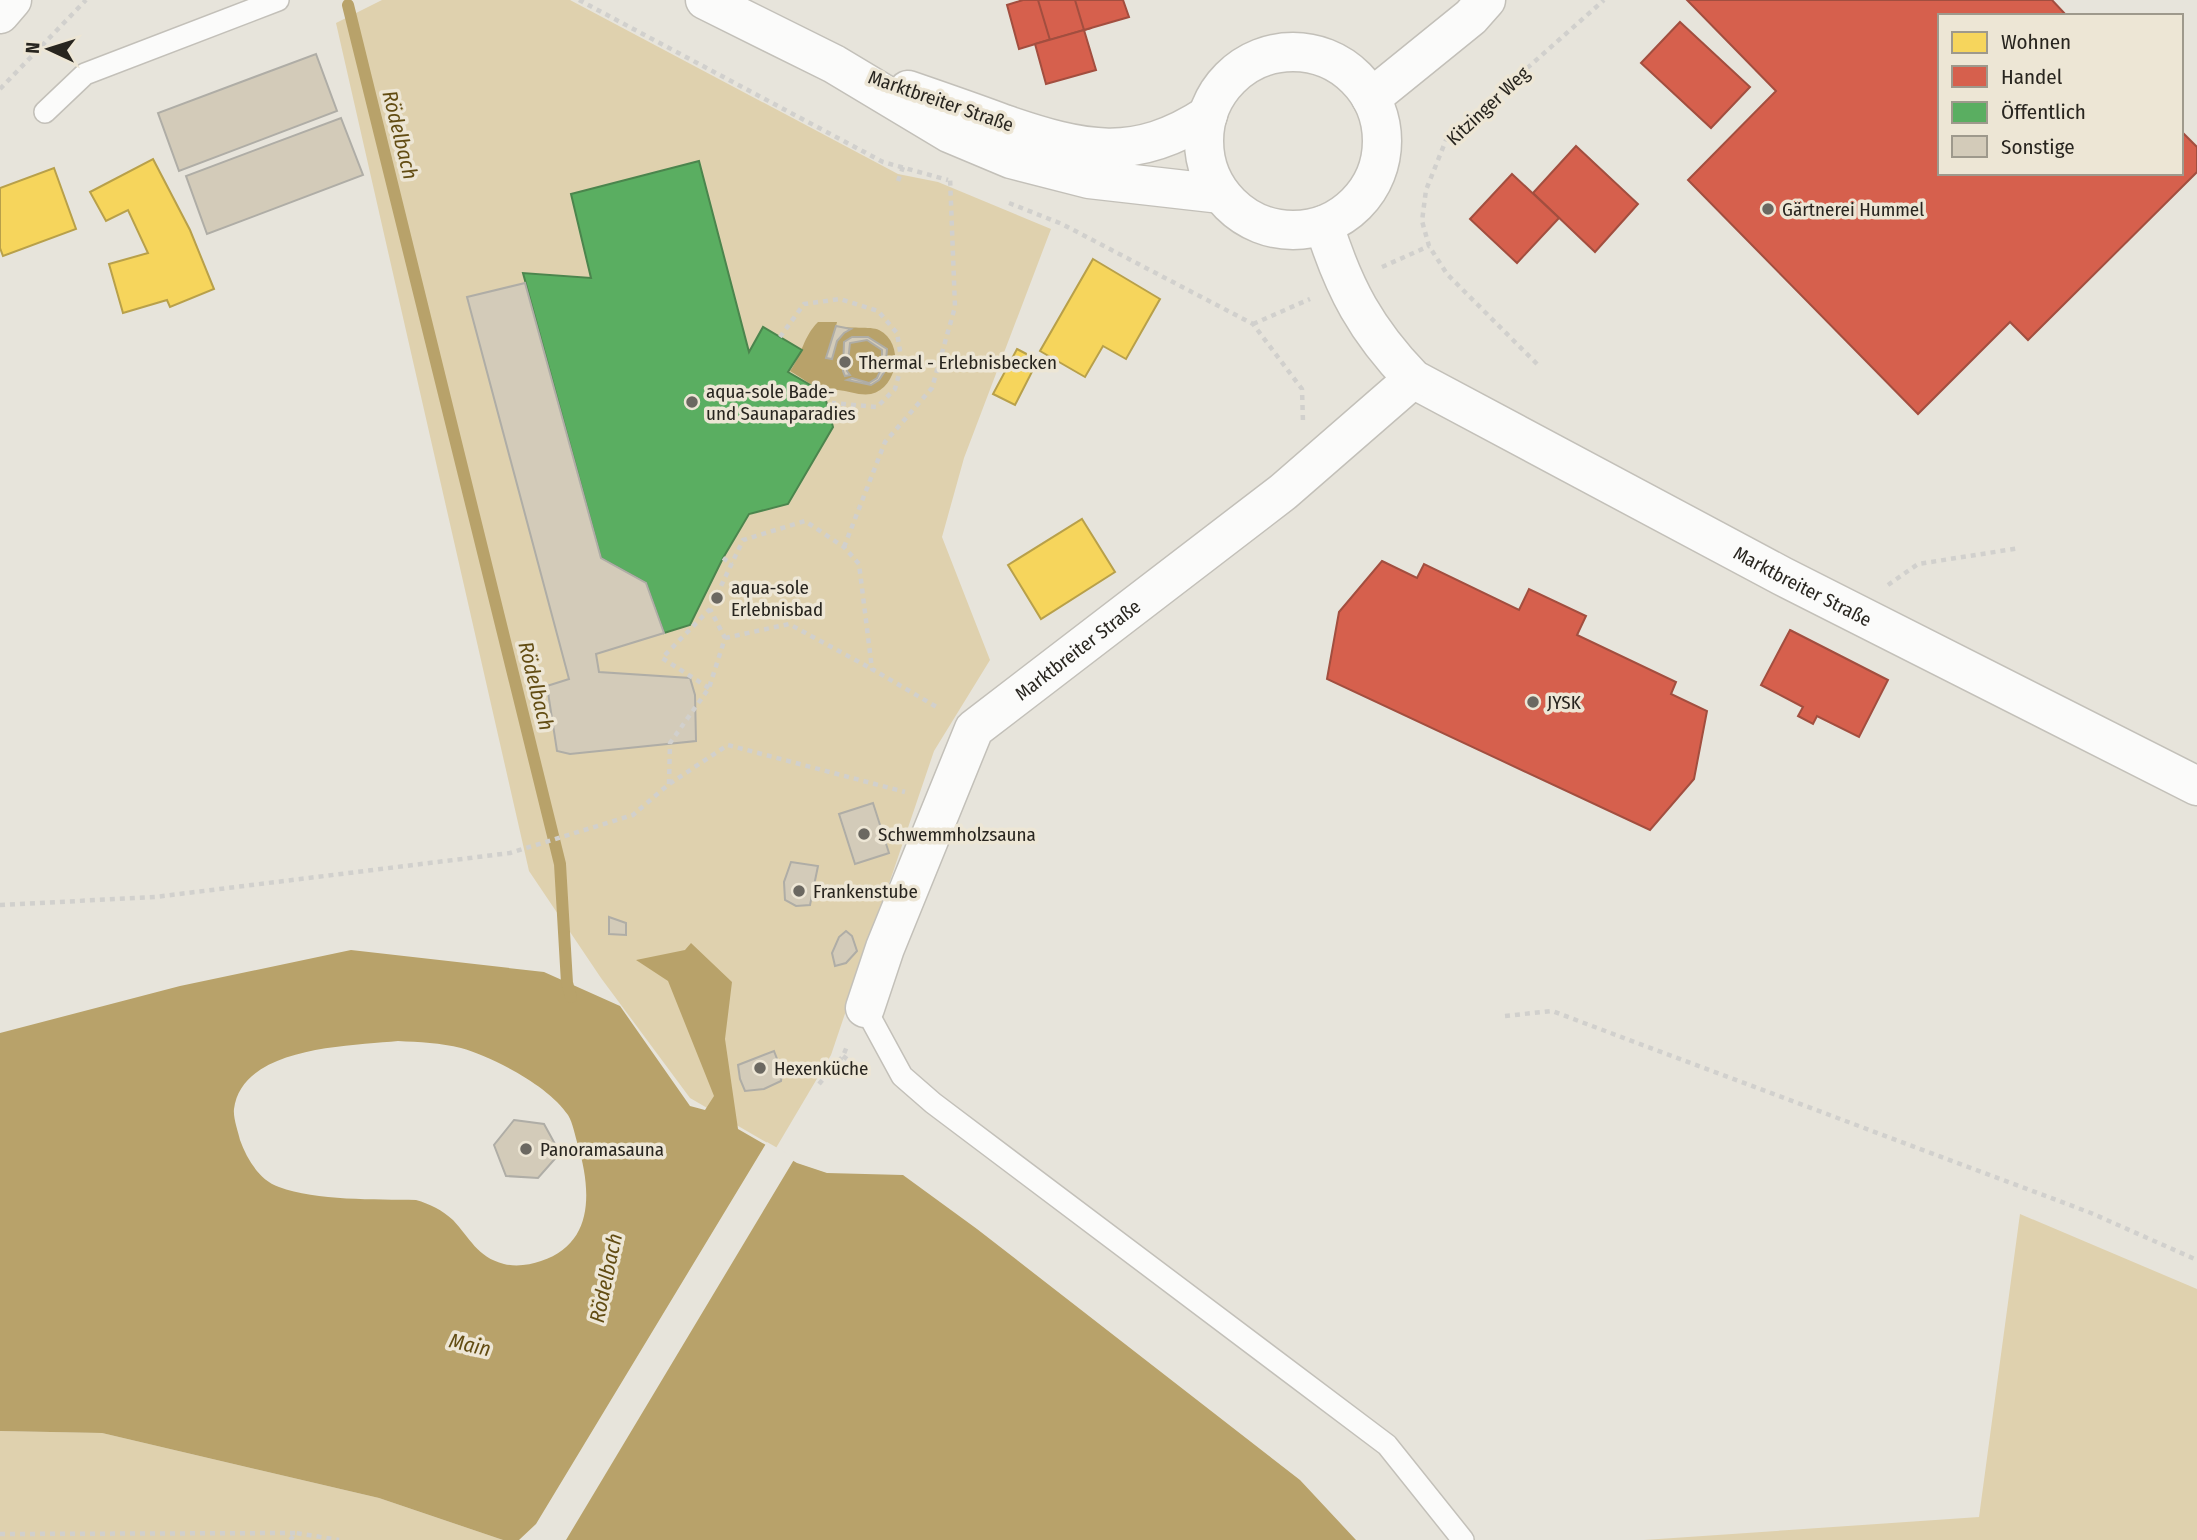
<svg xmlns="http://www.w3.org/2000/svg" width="2197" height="1540" font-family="'Fira Sans Condensed',sans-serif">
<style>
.green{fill:#dfd1ae}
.water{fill:#b8a26a;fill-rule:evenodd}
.pier{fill:#e7e4db}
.homes{fill:#f6d55c;stroke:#b8a04a;stroke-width:2}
.shops{fill:#d6604d;stroke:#a24e3f;stroke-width:2}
.public{fill:#5aae61;stroke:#4b854d;stroke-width:2}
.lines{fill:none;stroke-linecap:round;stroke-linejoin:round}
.stream{stroke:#b8a26a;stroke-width:12}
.building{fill:#d3cbb9;stroke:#afada6;stroke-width:2}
.service-casing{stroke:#c3c0b9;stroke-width:24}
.minor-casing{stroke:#c3c0b9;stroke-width:41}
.secondary-casing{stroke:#c3c0b9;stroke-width:41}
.primary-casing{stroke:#c3c0b9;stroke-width:41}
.path{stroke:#d1d0cd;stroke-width:4.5;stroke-dasharray:5 5;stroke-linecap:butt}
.service{stroke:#fbfbfa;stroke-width:21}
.minor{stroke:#fbfbfa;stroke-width:38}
.secondary{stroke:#fbfbfa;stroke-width:38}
.primary{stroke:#fbfbfa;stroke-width:38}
.poi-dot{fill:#6b6861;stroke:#ede6d5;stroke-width:2.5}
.labels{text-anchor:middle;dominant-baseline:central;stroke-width:7;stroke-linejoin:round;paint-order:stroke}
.street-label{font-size:19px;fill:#28251f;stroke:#ede6d5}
.poi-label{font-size:19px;fill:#28251f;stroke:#ede6d5;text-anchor:start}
.water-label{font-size:21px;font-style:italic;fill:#624c12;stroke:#ede6d5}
</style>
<rect width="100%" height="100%" fill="#e7e4db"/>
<g class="green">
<path d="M382,0H570L898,174L938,182L1051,229L964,458L942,537L990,660L934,751L831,1055L776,1148L690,1098L601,978L529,871L336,23Z"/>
<path d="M2020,1214L2197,1289V1540H1644L1979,1517Z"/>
<path d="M0,1431L102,1433L379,1498L503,1540H0Z"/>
</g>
<g class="water">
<path d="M818,322H837L836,326C848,329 871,326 879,330C905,343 898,388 871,394C860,396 849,391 838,390C833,390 828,392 823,390C811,386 801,377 790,371C803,353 803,337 818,322Z"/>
<path d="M691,943L732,982L725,1039L738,1129L797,1163L827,1173L903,1175L977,1229L1300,1480L1356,1540H503L379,1498L102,1433L0,1431V1033L180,986L351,950L544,972L620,1006L690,1106L705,1110L714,1096L668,981L636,960L685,950ZM398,1041C419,1042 441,1043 461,1048C493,1057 549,1086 568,1115C573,1123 575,1136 578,1145C591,1190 595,1243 541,1261C530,1265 516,1267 504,1264C477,1257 470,1238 453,1220C442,1210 430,1204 416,1200C376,1199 316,1201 279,1187C259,1180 247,1159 240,1140C238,1131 233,1118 234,1109C242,1046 350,1046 398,1041Z"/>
</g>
<path class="pier" d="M767,1142L795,1158L566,1540H519L536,1524Z"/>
<g class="homes">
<path d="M153,159L190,230L214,289L170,307L167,300L123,313L109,264L148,253L128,210L106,221L90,192Z"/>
<path d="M54,168L76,229L3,256L0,248V188Z"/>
<path d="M1093,259L1160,299L1126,359L1103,346L1085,377L1040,351Z"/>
<path d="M1017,349L1038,360L1015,405L993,394Z"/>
<path d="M1082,519L1115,572L1041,619L1008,565Z"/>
</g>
<g class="shops">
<path d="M1023,0H1044L1055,38L1019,49L1007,5Z"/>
<path d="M1038,0H1083L1091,28L1050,40Z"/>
<path d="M1075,0H1123L1129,17L1084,30Z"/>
<path d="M1687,0H2052L2067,16H1940V173H2181V131L2197,147V172L2028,340L2010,322L1918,414L1688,180L1776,91Z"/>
<path d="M1680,22L1750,87L1711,128L1641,63Z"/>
<path d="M1084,30L1096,70L1046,84L1035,44Z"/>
<path d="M1576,146L1638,204L1595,252L1533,193Z"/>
<path d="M1512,174L1559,218L1517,263L1470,219Z"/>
<path d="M1382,561L1417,578L1424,564L1519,610L1529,589L1586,616L1577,635L1676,682L1671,694L1707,711L1694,779L1650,830L1327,679L1339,612Z"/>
<path d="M1790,630L1888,680L1859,737L1817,716L1813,724L1798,716L1803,707L1761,685Z"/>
</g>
<path class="public" d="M699,161L749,352L763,327L802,350L788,372L824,393L833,427L788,504L749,514L723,558L690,625L664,633L646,583L601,558L523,273L591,278L571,194Z"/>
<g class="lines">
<path class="stream" d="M348,5L560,864L567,983L571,997"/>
</g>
<g class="building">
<path d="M316,54L337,111L179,171L158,113Z"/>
<path d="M341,118L363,175L207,234L186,176Z"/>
<path d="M525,283L601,558L646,583L664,633L596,654L599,672L690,678L695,695L696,741L570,754L557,751L547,686L569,679L467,297Z"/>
<path d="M836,326L851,329L844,333L837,341L832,359L826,358Z"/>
<path d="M852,337H868L887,349L885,371L879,380L871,385L847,380L852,378L869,383L877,378L882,367V350L867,340L850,343L847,371L850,375L845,376L843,371L844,342Z"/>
<path d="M873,803L889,853L855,864L839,814Z"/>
<path d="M791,862L818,866L810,905L796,906L785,900L784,882Z"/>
<path d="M609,917L626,923V935L609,934Z"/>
<path d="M846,931L852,936L857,951L846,963L835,966L832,953L839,937Z"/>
<path d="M774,1051L782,1072L781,1081L764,1089L745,1091L740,1079L738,1065Z"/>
<path d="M514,1120L544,1124L560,1153L538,1178L506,1176L494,1145Z"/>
</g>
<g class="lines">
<g class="service-casing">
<g id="service">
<path d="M45,112L85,74L278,0"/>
<path d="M865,1008L902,1076L933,1103L1387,1445L1463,1540"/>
</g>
</g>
<g class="minor-casing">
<g id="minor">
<path id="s1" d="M1324,225C1344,289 1366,330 1413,379L1782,576L2197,786"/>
<path id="s2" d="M865,1008L885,948L974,729L1283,492L1413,379"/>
</g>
</g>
<g class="secondary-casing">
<g id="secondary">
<path d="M705,0L834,64L949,133L1011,159L1089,179L1221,194"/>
<circle cx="1293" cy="141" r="89"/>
<path d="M908,90C940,101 972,112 1004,124C1083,151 1135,163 1208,115"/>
<path d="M1371,98L1471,17L1486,0"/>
</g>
</g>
<g class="primary-casing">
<path id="primary" d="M0,14L12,0"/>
</g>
<g class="path">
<path d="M579,0L883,162L948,180"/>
<path d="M0,89L86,0"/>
<path d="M898,181L903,167"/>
<path d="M1009,203L1062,224L1253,324L1302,389L1303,422"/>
<path d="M1382,267L1429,246"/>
<path d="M1253,324L1310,299"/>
<path d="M780,337L804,304L840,299L878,311L897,333L902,363L895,389L877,407L832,403"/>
<path d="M1537,364L1447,274L1429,246L1422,221L1426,190L1446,140L1604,0"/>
<path d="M844,547L885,442L932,388L955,307L950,177"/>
<path d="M723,558L732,564"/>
<path d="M1888,585L1918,564L2020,548"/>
<path d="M725,638L789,624L872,669"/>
<path d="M709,688L662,658L710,609L743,540L805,521L844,547L859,564L872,669L940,709"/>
<path d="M669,784L670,743L709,688L725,638L710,609"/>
<path d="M0,905L155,897L510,853L633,815L669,784L728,745L905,792"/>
<path d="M1505,1016L1552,1011L2091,1213L2197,1260"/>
<path d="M843,1056L861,1070"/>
<path d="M819,1084L843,1056L848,1044"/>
<path d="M0,1534L296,1533"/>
<path d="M290,1540L296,1533L339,1540"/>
</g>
<use href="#service" class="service"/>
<use href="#minor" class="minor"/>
<use href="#secondary" class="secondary"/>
<use href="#primary" class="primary"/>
</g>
<g class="poi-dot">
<circle cx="1768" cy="209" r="7"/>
<circle cx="845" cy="362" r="7"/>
<circle cx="692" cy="402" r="7"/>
<circle cx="717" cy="598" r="7"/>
<circle cx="1533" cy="702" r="7"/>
<circle cx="864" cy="834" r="7"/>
<circle cx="799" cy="891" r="7"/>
<circle cx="760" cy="1068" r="7"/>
<circle cx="526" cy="1149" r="7"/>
</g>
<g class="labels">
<g class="street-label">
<text transform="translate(941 101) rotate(19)">Marktbreiter Straße</text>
<text transform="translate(1488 106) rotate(-43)">Kitzinger Weg</text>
<text stroke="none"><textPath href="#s1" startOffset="621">Marktbreiter Straße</textPath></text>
<text stroke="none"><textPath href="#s2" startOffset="430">Marktbreiter Straße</textPath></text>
</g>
<g class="poi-label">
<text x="1782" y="209">Gärtnerei Hummel</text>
<text x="859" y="362">Thermal - Erlebnisbecken</text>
<text x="706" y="391">aqua-sole Bade-<tspan x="706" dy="22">und Saunaparadies</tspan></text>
<text x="731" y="587">aqua-sole<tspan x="731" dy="22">Erlebnisbad</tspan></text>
<text x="1547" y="702">JYSK</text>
<text x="878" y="834">Schwemmholzsauna</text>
<text x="813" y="891">Frankenstube</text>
<text x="774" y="1068">Hexenküche</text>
<text x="540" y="1149">Panoramasauna</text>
</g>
<g class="water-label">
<text transform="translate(400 135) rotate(76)">Rödelbach</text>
<text transform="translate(536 686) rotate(76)">Rödelbach</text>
<text transform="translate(606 1278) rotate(-78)">Rödelbach</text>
<text transform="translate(470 1345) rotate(13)">Main</text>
</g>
</g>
<rect x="1938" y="14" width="245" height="161" fill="#ede6d5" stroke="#9e998c" stroke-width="2"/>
<rect x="1952" y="32" width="35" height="21" fill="#f6d55c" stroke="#9e998c" stroke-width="2"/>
<text x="2001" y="49" font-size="21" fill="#28251f">Wohnen</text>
<rect x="1952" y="66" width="35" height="21" fill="#d6604d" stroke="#9e998c" stroke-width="2"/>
<text x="2001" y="84" font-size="21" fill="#28251f">Handel</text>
<rect x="1952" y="102" width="35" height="21" fill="#5aae61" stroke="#9e998c" stroke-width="2"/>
<text x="2001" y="119" font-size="21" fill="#28251f">Öffentlich</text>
<rect x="1952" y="136" width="35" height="21" fill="#d3cbb9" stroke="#9e998c" stroke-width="2"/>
<text x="2001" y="154" font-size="21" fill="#28251f">Sonstige</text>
<g transform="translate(49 49) rotate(274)" stroke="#ede6d5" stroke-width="5" paint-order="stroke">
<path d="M0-5L12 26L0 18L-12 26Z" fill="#28251f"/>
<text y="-10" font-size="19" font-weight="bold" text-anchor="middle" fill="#28251f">N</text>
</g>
</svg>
